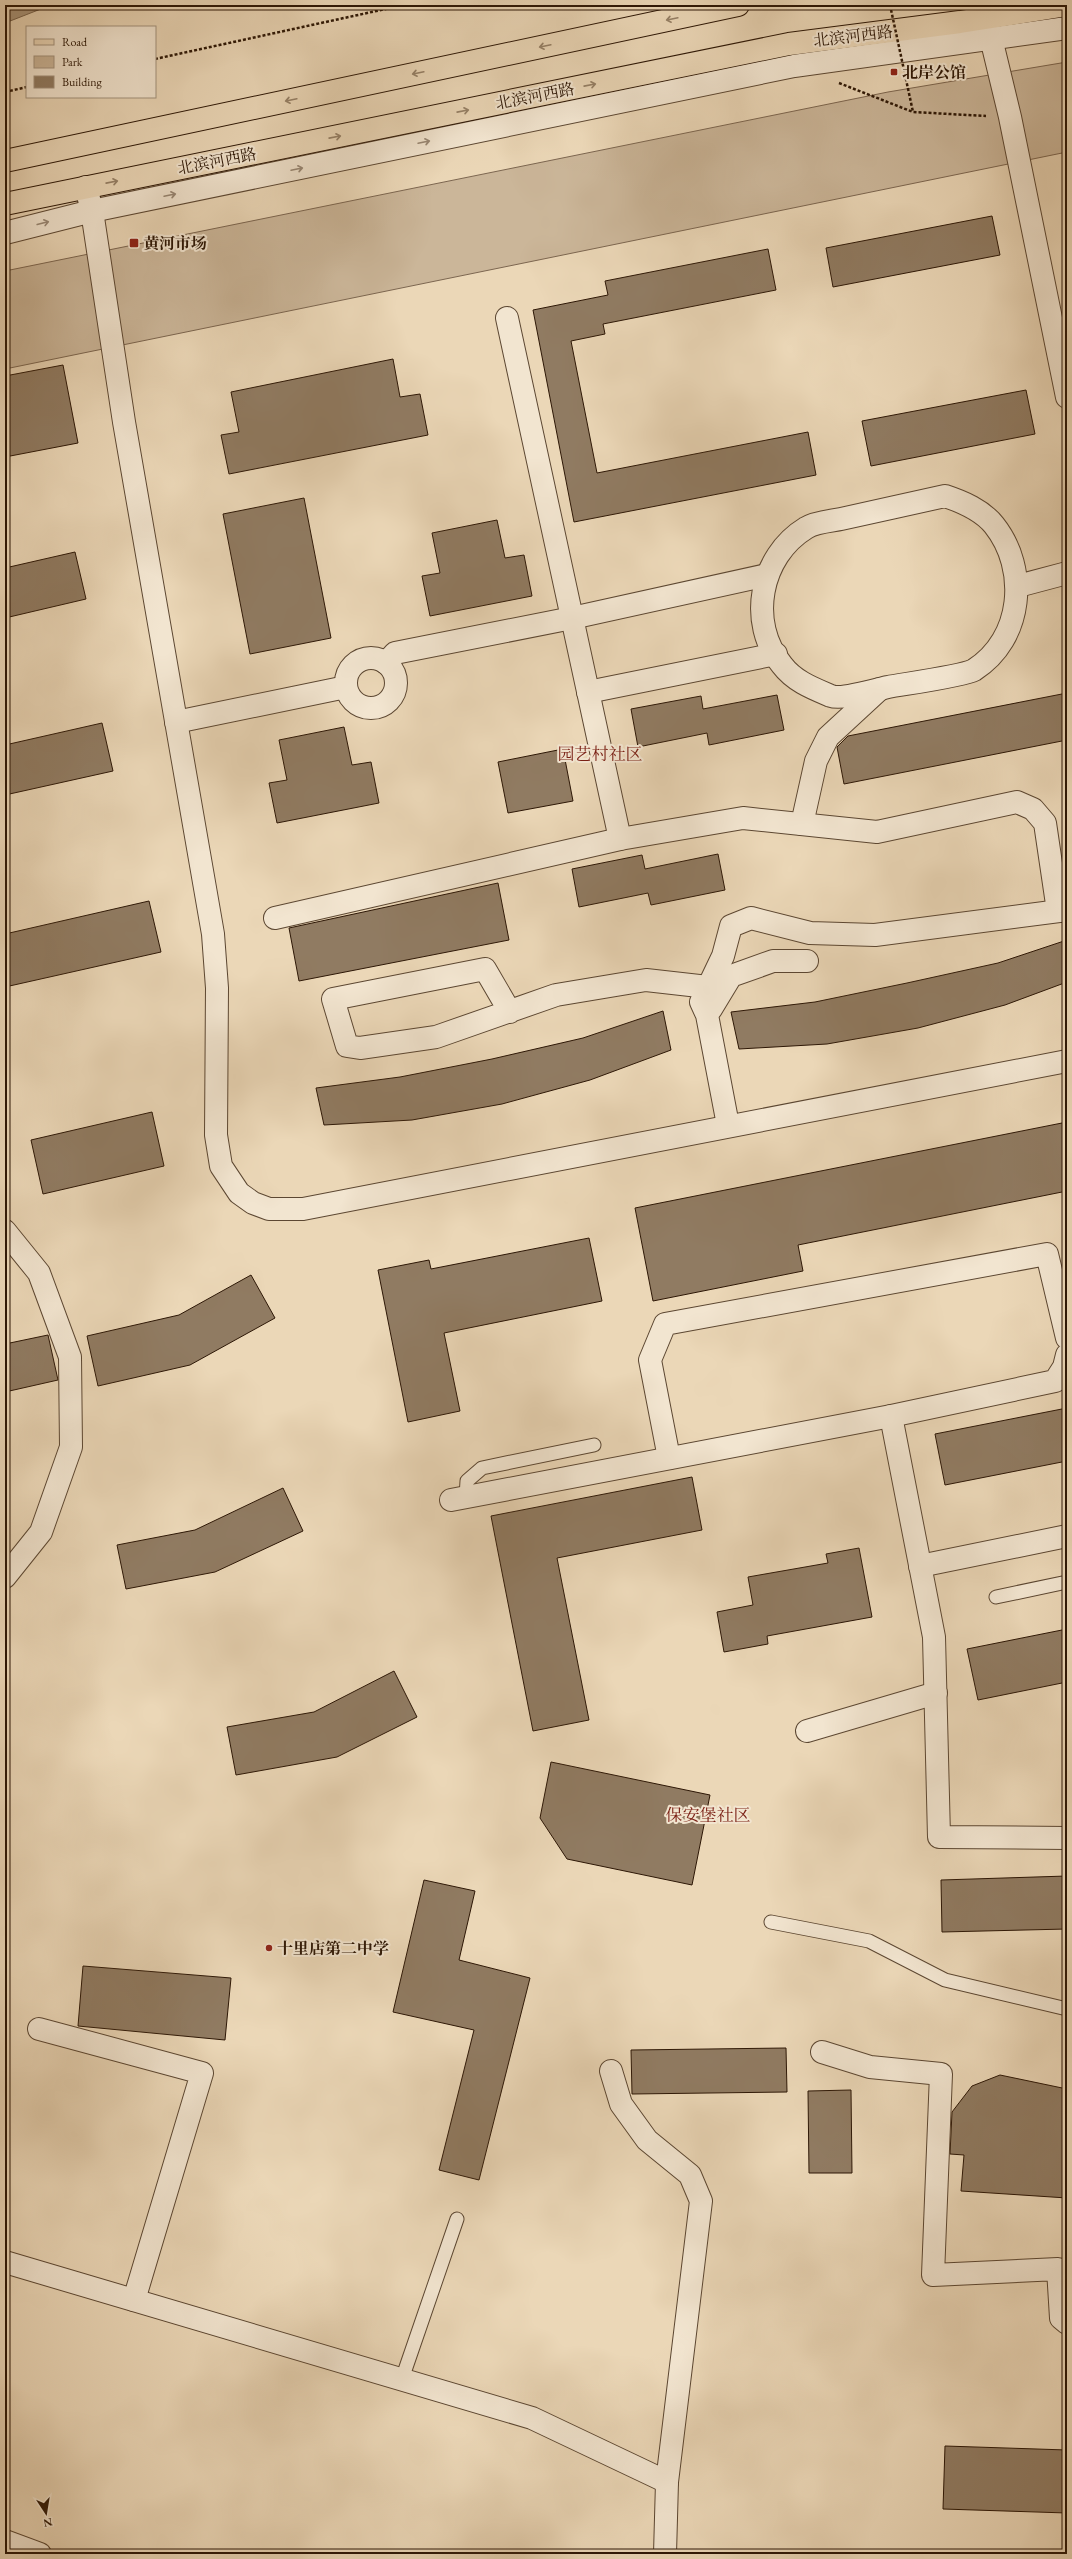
<svg xmlns="http://www.w3.org/2000/svg" width="1072" height="2559" font-family="'EB Garamond','Noto Serif SC',serif">
<style>
.green{fill:#cbb699;stroke:#7c6650}
.water{fill:#aa967b;stroke:#78634c}
.building{fill:#907b62;stroke:#2d1706}
.lines{fill:none;stroke-linecap:round;stroke-linejoin:round}
.service-casing{stroke:#5c4732;stroke-width:15}
.minor-casing{stroke:#5c4732;stroke-width:24}
.tertiary-casing{stroke:#5c4732;stroke-width:24}
.primary-casing{stroke:#2d1706;stroke-width:24}
.path{stroke:#2d1706;stroke-width:2.5;stroke-dasharray:3 2;stroke-linecap:butt}
.service{stroke:#f2e5d0;stroke-width:13}
.minor{stroke:#f2e5d0;stroke-width:22}
.tertiary{stroke:#f2e5d0;stroke-width:22}
.primary{stroke:#ebd7b7;stroke-width:22}
.path-bridge{stroke:#2d1706;stroke-width:2.5;stroke-dasharray:3 2;stroke-linecap:butt}
.oneway{stroke:#968167}
.oneway2{stroke:#998875}
.poi-dot{fill:#8f2418;stroke:#f2e5d0;stroke-width:1.5}
.labels{text-anchor:middle;dominant-baseline:central;stroke-width:4;stroke-linejoin:round;paint-order:stroke}
.street-label{font-size:16px;fill:#2d1706;stroke:#f2e5d0}
.poi-label{font-size:16px;font-weight:bold;fill:#2d1706;stroke:#f2e5d0;text-anchor:start}
.neighbourhood-label{font-size:17px;fill:#7a1f14;stroke:#f2e5d0}
</style>
<rect width="100%" height="100%" fill="#ebd7b7"/>
<filter id="stains"><feTurbulence type="fractalNoise" baseFrequency=".005" numOctaves="4"/><feColorMatrix values="0 0 0 0 .2 0 0 0 0 .09 0 0 0 0 .02 0 0 0 .5 -.17"/></filter>
<radialGradient id="worn" r=".72"><stop offset=".6" stop-color="#630" stop-opacity="0"/><stop offset="1" stop-color="#630" stop-opacity=".3"/></radialGradient>
<path class="green" d="M1067,62V152L5,369V271L888,92Z"/>
<path class="water" d="M5,5H51L5,23Z"/>
<g class="building">
<path d="M992,216L1000,255L833,287L826,248Z"/>
<path d="M768,249L776,290L603,324L605,334L571,341L597,473L808,432L816,475L574,522L533,310L608,295L605,281Z"/>
<path d="M393,359L400,397L420,394L428,435L229,474L221,435L239,432L231,392Z"/>
<path d="M63,365L78,443L5,457V376Z"/>
<path d="M1026,390L1035,434L871,466L862,421Z"/>
<path d="M304,498L331,638L250,654L223,514Z"/>
<path d="M497,520L505,558L524,555L532,596L430,616L422,576L440,573L432,533Z"/>
<path d="M75,552L86,599L5,618V568Z"/>
<path d="M1067,693V740L844,784L837,747L848,736Z"/>
<path d="M777,695L784,730L709,745L707,733L638,747L631,709L701,696L703,709Z"/>
<path d="M102,723L113,771L5,795V745Z"/>
<path d="M344,727L352,765L371,762L379,803L277,823L269,783L287,780L279,740Z"/>
<path d="M563,749L573,801L508,813L498,762Z"/>
<path d="M718,854L725,890L651,905L648,893L579,907L572,869L642,855L645,869Z"/>
<path d="M498,883L509,940L299,981L289,928Z"/>
<path d="M149,901L161,952L5,987V934Z"/>
<path d="M1067,940V982L1005,1005L918,1028L827,1044L739,1049L731,1012L815,1002L907,983L998,963Z"/>
<path d="M663,1011L671,1050L590,1080L502,1104L412,1120L324,1125L316,1088L400,1077L492,1059L583,1038Z"/>
<path d="M152,1112L164,1166L43,1194L31,1140Z"/>
<path d="M1067,1122V1191L798,1245L803,1271L653,1301L635,1208Z"/>
<path d="M589,1238L602,1301L444,1333L460,1411L408,1422L378,1270L429,1260L431,1269Z"/>
<path d="M251,1275L275,1318L190,1365L98,1386L87,1336L179,1315Z"/>
<path d="M48,1335L58,1380L5,1392V1344Z"/>
<path d="M1067,1408V1461L945,1485L935,1434Z"/>
<path d="M692,1477L702,1530L557,1558L589,1720L533,1731L491,1516Z"/>
<path d="M283,1488L303,1531L215,1572L126,1589L117,1545L195,1530Z"/>
<path d="M859,1548L872,1617L767,1636L768,1644L724,1652L717,1612L753,1605L748,1577L828,1563L826,1554Z"/>
<path d="M1067,1629V1682L978,1700L967,1649Z"/>
<path d="M394,1671L417,1717L337,1757L236,1775L227,1727L314,1712Z"/>
<path d="M551,1762L710,1795L692,1885L567,1859L540,1818Z"/>
<path d="M1067,1876V1929L942,1932L941,1880Z"/>
<path d="M424,1880L475,1891L459,1960L530,1978L479,2180L439,2170L474,2030L393,2012Z"/>
<path d="M83,1966L231,1978L225,2040L78,2026Z"/>
<path d="M786,2048L787,2092L632,2094L631,2050Z"/>
<path d="M1000,2075L1067,2089V2198L961,2191L964,2155L950,2154L952,2112L972,2086Z"/>
<path d="M851,2090L852,2173H809L808,2091Z"/>
<path d="M945,2446L1067,2450V2513L943,2509Z"/>
</g>
<g class="lines">
<g class="service-casing">
<g id="service">
<path d="M466,1497L467,1481L482,1468L594,1445"/>
<path d="M996,1597L1067,1582"/>
<path d="M771,1922L869,1941L945,1980L1067,2009"/>
<path d="M402,2379L457,2219"/>
</g>
</g>
<g class="minor-casing">
<g id="minor">
<path d="M86,187L92,211L124,422L213,934L217,988L216,1135L221,1166L239,1193L253,1203L269,1209H303L1067,1061"/>
<path d="M5,233L92,211L794,66L1067,28"/>
<path d="M507,318L620,839"/>
<path d="M945,496C963,502 982,510 994,525C1029,569 1023,639 974,670C963,676 904,684 888,687C875,690 842,700 831,696C812,688 794,681 782,665C747,623 760,556 806,528C815,522 831,521 841,519C876,511 910,504 945,496Z"/>
<path d="M1018,586L1067,573"/>
<circle cx="371" cy="683" r="25"/>
<path d="M386,663L395,653L572,618L767,575"/>
<path d="M588,692L776,654"/>
<path d="M176,722L346,687"/>
<path d="M802,824L816,761L828,737L880,689"/>
<path d="M275,918L620,839L743,818L877,832L1017,802L1033,809L1045,823L1058,911"/>
<path d="M711,1009L731,976L773,961H807"/>
<path d="M510,1012L485,969L333,999L347,1046L360,1048L436,1037L556,995L646,980L708,987"/>
<path d="M728,1125L707,1015L701,1002L723,956L731,926L751,918L810,933L875,935L1067,910"/>
<path d="M5,1231L39,1273L70,1357L71,1447L41,1532L5,1577"/>
<path d="M891,1416L934,1637L939,1837L1067,1838"/>
<path d="M669,1458L650,1360L665,1324L1047,1254L1067,1338"/>
<path d="M451,1500L891,1416L1055,1381L1064,1367L1067,1355"/>
<path d="M920,1566L1067,1536"/>
<path d="M807,1731L936,1693"/>
<path d="M39,2029L202,2073L134,2300"/>
<path d="M822,2052L870,2067L941,2074L933,2275L1058,2269L1061,2318L1067,2323"/>
<path d="M611,2071L621,2104L647,2140L690,2175L701,2201L667,2482L665,2554"/>
<path d="M5,2262L532,2418L667,2482"/>
<path d="M5,2541L40,2554"/>
</g>
</g>
<g class="tertiary-casing">
<path id="tertiary" d="M983,5L1010,117L1067,397"/>
</g>
<g class="primary-casing">
<g id="primary">
<path d="M5,161L738,5"/>
<path d="M5,204L789,44L960,22L1067,5"/>
</g>
</g>
<g class="path">
<path d="M155,59L404,5"/>
<path d="M839,83L913,112L986,116"/>
<path d="M5,92L27,87"/>
</g>
<use href="#service" class="service"/>
<use href="#minor" class="minor"/>
<use href="#tertiary" class="tertiary"/>
<use href="#primary" class="primary"/>
<path class="path-bridge" d="M890,5L913,112"/>
</g>
<defs><path id="oneway-shaft" d="M-6 0H5M1.5-3L5.5 0L1.5 3" fill="none" stroke-width="1.6" stroke-linecap="round" stroke-linejoin="round"/></defs>
<g class="oneway">
<use href="#oneway-shaft" transform="translate(672 19) rotate(168)"/>
<use href="#oneway-shaft" transform="translate(545 46) rotate(168)"/>
<use href="#oneway-shaft" transform="translate(418 73) rotate(168)"/>
<use href="#oneway-shaft" transform="translate(590 85) rotate(-11)"/>
<use href="#oneway-shaft" transform="translate(291 100) rotate(168)"/>
<use href="#oneway-shaft" transform="translate(463 111) rotate(-11)"/>
<use href="#oneway-shaft" transform="translate(335 137) rotate(-11)"/>
<use href="#oneway-shaft" transform="translate(112 182) rotate(-11)"/>
</g>
<g class="oneway2">
<use href="#oneway-shaft" transform="translate(424 142) rotate(-12)"/>
<use href="#oneway-shaft" transform="translate(297 169) rotate(-12)"/>
<use href="#oneway-shaft" transform="translate(170 195) rotate(-12)"/>
<use href="#oneway-shaft" transform="translate(43 223) rotate(-14)"/>
</g>
<g class="poi-dot">
<rect x="890" y="68" width="8" height="8" rx="2"/>
<rect x="129" y="238" width="10" height="10" rx="2"/>
<circle cx="269" cy="1948" r="4"/>
</g>
<g class="labels">
<g class="street-label">
<text transform="translate(853 36) rotate(-7)">北滨河西路</text>
<text transform="translate(535 96) rotate(-11)">北滨河西路</text>
<text transform="translate(217 161) rotate(-11)">北滨河西路</text>
</g>
<g class="poi-label">
<text x="902" y="72">北岸公馆</text>
<text x="143" y="243">黄河市场</text>
<text x="277" y="1948">十里店第二中学</text>
</g>
<g class="neighbourhood-label">
<text x="600" y="754">园艺村社区</text>
<text x="708" y="1815">保安堡社区</text>
</g>
</g>
<rect width="1072" height="2559" fill="none" stroke="#ebd7b7" stroke-width="20"/>
<rect x="6" y="6" width="1060" height="2547" fill="none" stroke="#2d1706" stroke-width="2"/>
<rect x="10" y="10" width="1052" height="2539" fill="none" stroke="#2d1706"/>
<rect x="26" y="26" width="130" height="72" fill="#f2e5d0" stroke="#a3937f"/>
<rect x="34" y="39" width="20" height="6" fill="#ebd7b7" stroke="#a3937f"/>
<text x="62" y="46" font-size="12" fill="#2d1706">Road</text>
<rect x="34" y="56" width="20" height="12" fill="#cbb699" stroke="#a3937f"/>
<text x="62" y="66" font-size="12" fill="#2d1706">Park</text>
<rect x="34" y="76" width="20" height="12" fill="#907b62" stroke="#a3937f"/>
<text x="62" y="86" font-size="12" fill="#2d1706">Building</text>
<g transform="translate(46 2513) rotate(168)" stroke="#f2e5d0" stroke-width="3" paint-order="stroke">
<path d="M0-3L7 15L0 10L-7 15Z" fill="#2d1706"/>
<text y="-6" font-size="11" font-weight="bold" text-anchor="middle" fill="#2d1706">N</text>
</g>
<rect width="100%" height="100%" filter="url(#stains)"/>
<rect width="100%" height="100%" fill="url(#worn)"/>
</svg>
